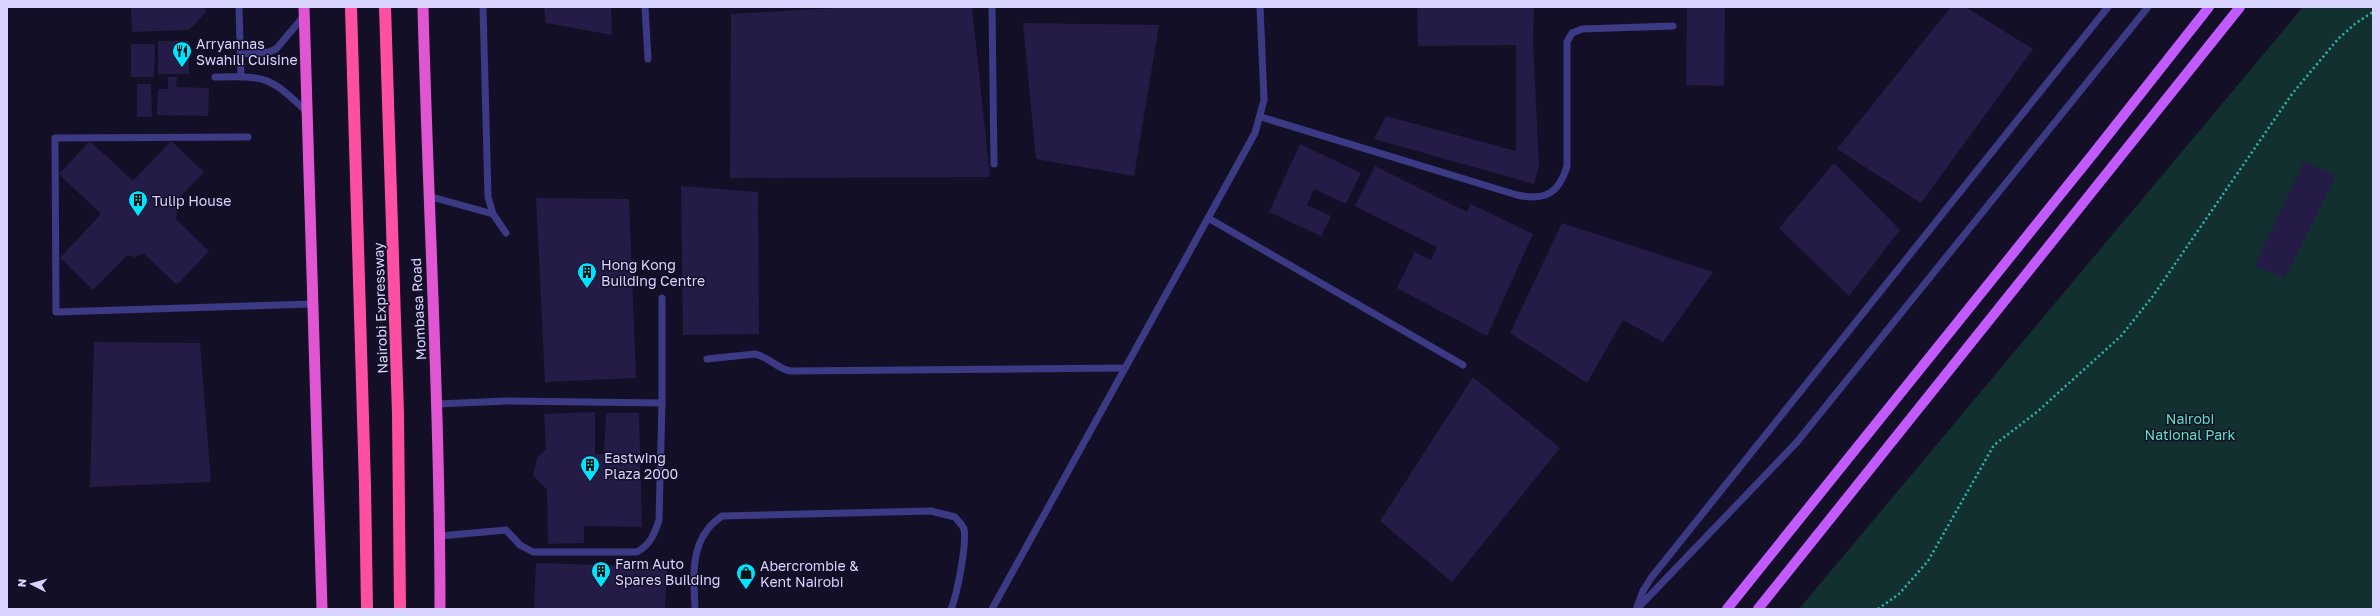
<svg xmlns="http://www.w3.org/2000/svg" width="2380" height="616" font-family="'Golos Text',sans-serif">
<style>
.green{fill:#12302f}
.building{fill:#241b47}
.lines{fill:none;stroke-linecap:round;stroke-linejoin:round}
.path{stroke:#2fb8b0;stroke-width:2.5;stroke-dasharray:2 3;stroke-linecap:butt}
.service{stroke:#3d3a85;stroke-width:7}
.primary{stroke:#c25bff;stroke-width:10}
.trunk{stroke:#e055d1;stroke-width:11}
.motorway{stroke:#ff4fa3;stroke-width:12}
.labels{text-anchor:middle;dominant-baseline:central;stroke-width:3;stroke-linejoin:round;paint-order:stroke}
.poi-label{font-size:14px;fill:#d9d4ff;stroke:#130f26;text-anchor:start}
.street-label{font-size:14px;fill:#d9d4ff;stroke:#130f26}
.park-label{font-size:14px;fill:#5fe0c0;stroke:#130f26}
</style>
<rect width="100%" height="100%" fill="#130f26"/>
<path class="green" d="M2303,7H2373V609H1799Z"/>
<g class="building">
<path d="M131,7H202L207,11L189,30L132,32Z"/>
<path d="M544,7H611L612,35L546,23Z"/>
<path d="M853,7H972L990,177L730,178L731,14Z"/>
<path d="M1534,7L1533,41L1539,166L1534,184L1374,139L1386,116L1516,151V45L1418,46L1417,8Z"/>
<path d="M1687,7H1725L1724,86L1686,85Z"/>
<path d="M1951,7H1965L2033,49L1921,203L1837,149Z"/>
<path d="M1023,23L1159,25L1134,176L1036,159Z"/>
<rect x="158" y="41" width="31" height="33"/>
<path d="M131,44H155L154,77H131Z"/>
<path d="M168,77H177L176,87L209,88L208,116L157,115L158,89H168Z"/>
<path d="M137,84H151L152,117H137Z"/>
<path d="M90,141L133,181L171,141L204,172L176,201L178,207L176,219L209,251L177,285L143,253L135,257L127,255L93,290L60,258L101,214L59,174Z"/>
<path d="M1300,144L1361,173L1346,204L1314,189L1307,205L1331,216L1321,236L1269,212Z"/>
<path d="M2304,162L2336,175L2285,278L2254,266Z"/>
<path d="M1834,163L1900,230L1849,296L1779,228Z"/>
<path d="M1375,166L1467,212L1471,204L1533,234L1487,336L1397,288L1415,252L1431,260L1437,247L1355,206Z"/>
<path d="M681,186L758,192L759,334L683,335Z"/>
<path d="M536,198L629,199L636,378L545,382Z"/>
<path d="M1562,223L1713,272L1663,342L1623,320L1587,383L1510,333Z"/>
<path d="M94,342L200,343L211,482L90,487Z"/>
<path d="M1473,377L1560,448L1452,582L1380,521Z"/>
<path d="M595,412V454H604L606,413H639L642,527L584,526V543L548,544L547,490L533,475L537,458L546,449L544,414Z"/>
<path d="M536,563L667,567L665,609H534Z"/>
</g>
<g class="lines">
<path class="path" d="M1878,609L1899,594L1928,561L1994,445L2037,412L2121,336L2153,296L2292,94L2338,39L2356,23L2373,12"/>
<g class="service">
<path d="M239,7L241,77"/>
<path d="M483,7L488,197L493,214"/>
<path d="M645,7L648,59"/>
<path d="M992,7L994,164"/>
<path d="M240,54L269,52L276,49L304,16"/>
<path d="M215,77C267,76 269,76 307,112"/>
<path d="M1261,117L1517,195C1544,201 1559,194 1567,166V42L1572,33L1582,29L1673,26"/>
<path d="M248,137L55,138L56,312L313,304"/>
<path d="M428,196L493,214L506,233"/>
<path d="M1208,218L1463,365"/>
<path d="M707,359L755,354C769,357 776,368 790,371L1125,368"/>
<path d="M437,404L506,401L662,403V298"/>
<path d="M440,536L506,530L520,545L533,552H637C650,545 655,533 659,520L662,403"/>
<path d="M1637,607L1643,591L1651,578L2108,7"/>
<path d="M695,609C694,584 690,550 708,529C711,524 717,520 722,516L931,511L955,517C958,521 962,524 964,529C967,544 957,595 951,609"/>
<path d="M992,609L1255,133L1264,100L1260,7"/>
<path d="M1637,609L1797,442L2148,7"/>
</g>
<g class="primary">
<path d="M1727,609L2093,154L2209,7"/>
<path d="M1758,609L2240,7"/>
</g>
<g class="trunk">
<path d="M304,7L322,609"/>
<path d="M423,7C428,208 440,408 440,609"/>
</g>
<g class="motorway">
<path d="M351,7L365,486L367,609"/>
<path d="M385,7L398,414L400,609"/>
</g>
</g>
<defs>
<g id="restaurant-pin" transform="scale(1)"><path d="M0 17L-7.5 6A9.5 9.5 0 1 1 7.5 6Z" fill="#00e5ff" stroke="#130f26"/><path d="M-5-6h1v4h1v-4h1v4h1v-4h1v5L-1.5 .5V6h-2V.5L-5-1ZM5-6V6H3V1.5H1.5Q1.5-4 5-6Z" fill="#111"/></g>
<g id="building-pin" transform="scale(1)"><path d="M0 17L-7.5 6A9.5 9.5 0 1 1 7.5 6Z" fill="#00e5ff" stroke="#130f26"/><path d="M-4-6H4V6H1V3H-1V6H-4ZM-2.5-4.3h1.7v1.8h-1.7ZM.8-4.3h1.7v1.8H.8ZM-2.5-1h1.7V.8h-1.7ZM.8-1h1.7V.8H.8Z" fill="#111"/></g>
<g id="shop-pin" transform="scale(1)"><path d="M0 17L-7.5 6A9.5 9.5 0 1 1 7.5 6Z" fill="#00e5ff" stroke="#130f26"/><path d="M-5-2.5h2.3a2.7 3.5 0 0 1 5.4 0H5L5.5 6h-11ZM-1.5-2.5h3a1.5 2.3 0 0 0-3 0Z" fill="#111"/></g>
</defs>
<g fill-rule="evenodd">
<use href="#restaurant-pin" x="182" y="51"/>
<use href="#building-pin" x="138" y="200"/>
<use href="#building-pin" x="587" y="272"/>
<use href="#building-pin" x="590" y="465"/>
<use href="#building-pin" x="601" y="571"/>
<use href="#shop-pin" x="746" y="573"/>
</g>
<g class="labels">
<g class="poi-label">
<text x="196" y="43">Arryannas<tspan x="196" dy="16">Swahili Cuisine</tspan></text>
<text x="152" y="200">Tulip House</text>
<text x="601" y="264">Hong Kong<tspan x="601" dy="16">Building Centre</tspan></text>
<text x="604" y="457">Eastwing<tspan x="604" dy="16">Plaza 2000</tspan></text>
<text x="615" y="563">Farm Auto<tspan x="615" dy="16">Spares Building</tspan></text>
<text x="760" y="565">Abercrombie &amp;<tspan x="760" dy="16">Kent Nairobi</tspan></text>
</g>
<g class="street-label">
<text transform="translate(380 308) rotate(-92)">Nairobi Expressway</text>
<text transform="translate(418 309) rotate(-93)">Mombasa Road</text>
</g>
<g class="park-label">
<text x="2190" y="418">Nairobi<tspan x="2190" dy="16">National Park</tspan></text>
</g>
</g>
<rect width="2380" height="616" fill="none" stroke="#d9d4ff" stroke-width="16"/>
<g transform="translate(32 584) rotate(276)" stroke="#130f26" stroke-width="3" paint-order="stroke">
<path d="M0-3L7 15L0 10L-7 15Z" fill="#d9d4ff"/>
<text y="-6" font-size="11" font-weight="bold" text-anchor="middle" fill="#d9d4ff">N</text>
</g>
</svg>
